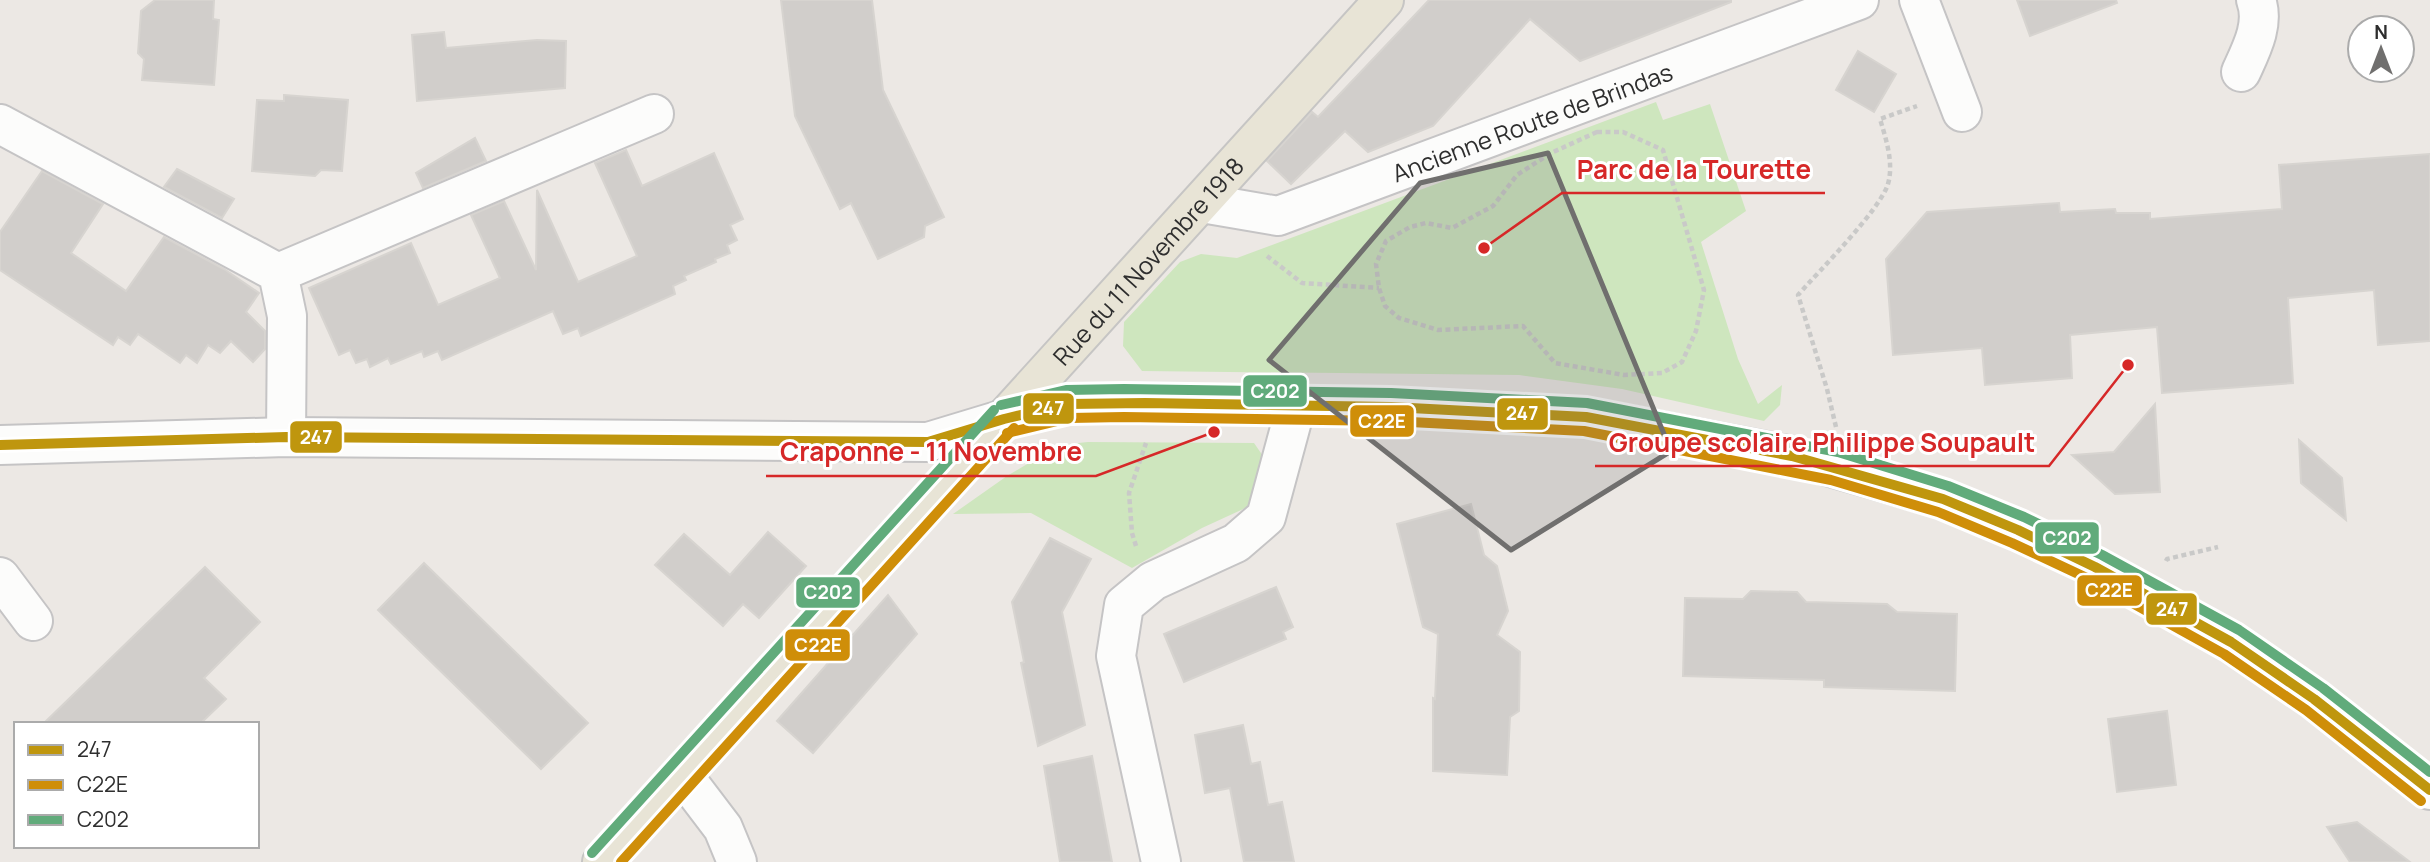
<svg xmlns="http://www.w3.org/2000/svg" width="2430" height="862" font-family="Manrope,sans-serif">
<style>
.green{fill:#cee6be}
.building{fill:#d1cecb;stroke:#d7d4d0;stroke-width:2}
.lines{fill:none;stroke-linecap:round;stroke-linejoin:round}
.minor-casing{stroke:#c5c4c5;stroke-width:42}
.major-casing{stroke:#c6c5c4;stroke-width:42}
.path{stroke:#c9c9c8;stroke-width:4.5;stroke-dasharray:5 3.5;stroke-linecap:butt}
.minor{stroke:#fcfcfb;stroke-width:38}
.major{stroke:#e8e4d6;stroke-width:38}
.bus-1-casing{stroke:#fff;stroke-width:16}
.bus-2-casing{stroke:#fff;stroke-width:16}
.bus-3-casing{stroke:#fff;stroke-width:16}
.bus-1{stroke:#bf960e;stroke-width:10}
.bus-2{stroke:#cf8e09;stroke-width:10}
.bus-3{stroke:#61ab7b;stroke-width:10}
.marked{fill:#706f6e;fill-opacity:0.2;stroke:#706f6e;stroke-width:5;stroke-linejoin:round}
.labels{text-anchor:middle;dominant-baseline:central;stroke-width:6;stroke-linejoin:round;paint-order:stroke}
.street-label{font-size:24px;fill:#2e2e2e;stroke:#fff}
.leader{fill:none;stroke:#d62828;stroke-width:2.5}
.callout-dot{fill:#d62828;stroke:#fff;stroke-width:2.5}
.callout-label{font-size:26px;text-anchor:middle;font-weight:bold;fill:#d62828;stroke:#fff;stroke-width:6;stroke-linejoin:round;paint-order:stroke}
.line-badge{stroke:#fff;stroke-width:2.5}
.badge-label{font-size:19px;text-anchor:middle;font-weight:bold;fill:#fff}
</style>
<rect width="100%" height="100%" fill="#ece8e4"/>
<g class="green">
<path d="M1656,102L1663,120L1710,104L1746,211L1701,242L1738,359L1758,404L1782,385L1780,405L1764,421L1622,389L1519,375L1142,371L1123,346L1124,322L1180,262L1201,254L1237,258Z"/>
<path d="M1088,442L1254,443L1263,456L1252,505L1202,528L1132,568L1031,513L953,514L1007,476L1059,445Z"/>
</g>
<g class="building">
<path d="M155,0H214L213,19L219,20L214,85L142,80L144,59L138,53L141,11Z"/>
<path d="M781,0H872L883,90L944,217L925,226L924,237L878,259L851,203L840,209L795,116Z"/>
<path d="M1429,0H1731V2L1580,61L1530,19L1433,126L1368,152L1345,131L1291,184L1267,161L1312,112L1318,117Z"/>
<path d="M2017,0H2116L2117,3L2030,36Z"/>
<path d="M444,32L446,48L537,40L566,41L565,88L417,101L412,35Z"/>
<path d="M1858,51L1896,74L1874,112L1836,90Z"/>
<path d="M284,95L348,100L342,171L321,170L315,176L252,171L257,100L284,101Z"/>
<path d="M475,138L486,161L423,188L416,173Z"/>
<path d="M626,150L642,186L714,153L743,219L730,225L737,240L727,245L730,253L715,259L716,262L684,276L686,280L673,286L675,294L581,336L578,328L563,334L553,311L442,360L438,351L424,357L422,351L391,364L388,358L370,367L367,359L356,363L350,350L339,355L309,288L411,243L438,305L500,278L471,215L504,201L536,270L537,190L578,282L637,256L595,163Z"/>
<path d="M2430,154V341L2378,345L2374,290L2288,298L2293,383L2162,393L2157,327L2070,335L2072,378L1985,385L1982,348L1893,355L1886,259L1927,212L2059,203L2060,212L2115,209L2116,213H2150V219L2282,209L2279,165Z"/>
<path d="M177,169L234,199L222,218L164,187Z"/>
<path d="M42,171L103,204L71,253L126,291L164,237L224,269L259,293L246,312L265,331V349L253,362L231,341L220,353L208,345L197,363L186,355L180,363L138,334L130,345L118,337L113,345L0,270V232Z"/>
<path d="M2155,404L2160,492L2115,494L2072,455L2114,452Z"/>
<path d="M2299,440L2342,478L2346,520L2301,483Z"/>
<path d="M1471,504L1484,555L1497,566L1508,611L1497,635L1520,652L1519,711L1510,717L1507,775L1433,771V698L1435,699L1438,634L1423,627L1397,524Z"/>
<path d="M768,532L806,566L759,618L743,604L723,626L655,565L684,534L730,575Z"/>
<path d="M1050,538L1091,559L1062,612L1085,725L1038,746L1021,663L1024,662L1012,602Z"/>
<path d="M424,563L588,723L541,769L378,610Z"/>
<path d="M205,567L260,622L204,678L226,699L200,724H43Z"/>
<path d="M1276,587L1293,627L1283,632L1286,639L1184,682L1164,634Z"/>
<path d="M1751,591L1797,592L1806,602L1887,604L1897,612L1957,614L1955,691L1824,687V680L1683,676L1685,598L1743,599Z"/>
<path d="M888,595L917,634L813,753L777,721Z"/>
<path d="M2167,711L2176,785L2117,792L2108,719Z"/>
<path d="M1243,725L1251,764L1260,762L1268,805L1282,802L1294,862H1244L1230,788L1205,793L1195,735Z"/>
<path d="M1092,756L1112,862H1060L1044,766Z"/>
<path d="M2357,822L2410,862H2350L2327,827Z"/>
</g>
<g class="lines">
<g class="minor-casing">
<g id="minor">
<path d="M1919,0L1962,112"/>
<path d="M2241,72C2251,50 2265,24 2256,0"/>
<path d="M0,124L278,273L287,316L286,437"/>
<path id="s1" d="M1202,203L1278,216L1859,0"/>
<path d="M278,273L654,114"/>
<path d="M0,445L286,437L928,442L1004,419L1068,404L1145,403L1391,407L1586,417L1792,456L1943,499L2018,530L2095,567L2231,642L2314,699L2430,790"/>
<path d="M0,577L33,621"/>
<path d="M682,774L723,828L737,862"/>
<path d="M1161,862L1116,656L1124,605L1153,581L1236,543L1266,517L1296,406"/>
</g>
</g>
<g class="major-casing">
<g id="major">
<path id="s2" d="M602,862L1384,0"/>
</g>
</g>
<g class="path">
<path d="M1597,132H1623L1663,150L1704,290L1696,331L1682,362L1662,373L1624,375L1555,363L1523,326L1438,330L1399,318L1385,306L1379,288L1376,264L1386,241L1410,227L1426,223L1452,228L1493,206L1517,175L1551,153Z"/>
<path d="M1267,256L1302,283L1379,288"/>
<path d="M1836,427L1827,389L1798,295C1819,271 1880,210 1888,184C1894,163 1886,139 1880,119L1917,106"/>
<path d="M1136,546L1132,533L1129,493L1146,443"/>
<path d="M2166,561L2167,559L2218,547"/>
</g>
<use href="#minor" class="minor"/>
<use href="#major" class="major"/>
<g class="bus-1-casing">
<path id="bus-1" d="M0,445L286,437L928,442L1004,419L1068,404L1145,403L1391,407L1586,417L1792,456L1943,499L2018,530L2095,567L2231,642L2314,699L2430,790"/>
</g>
<g class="bus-2-casing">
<g id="bus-2">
<path d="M1007,433L1070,418L1124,417L1391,421L1584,431L1831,480L1938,512L2012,543L2089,579L2224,654L2306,710L2421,801"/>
<path d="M621,862L1014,428"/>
</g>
</g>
<g class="bus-3-casing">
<g id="bus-3">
<path d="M1001,405L1066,390L1124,389L1391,393L1587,403L1838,452L1948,486L2024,517L2102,555L2239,630L2323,688L2430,772"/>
<path d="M592,853L994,410"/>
</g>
</g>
<use href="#bus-1" class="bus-1"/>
<use href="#bus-2" class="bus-2"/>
<use href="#bus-3" class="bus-3"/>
</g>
<path class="marked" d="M1548,153L1671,451L1511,550L1269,360L1420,183Z"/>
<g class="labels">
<g class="street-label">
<text stroke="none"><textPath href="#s1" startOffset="348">Ancienne Route de Brindas</textPath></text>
<text stroke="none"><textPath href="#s2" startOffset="812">Rue du 11 Novembre 1918</textPath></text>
</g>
</g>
<path class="leader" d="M1484 248L1562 193H1825M2128 365L2049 466H1595M1214 432L1096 476H766"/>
<g class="callout-dot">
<circle cx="1484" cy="248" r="7"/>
<circle cx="2128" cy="365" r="7"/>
<circle cx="1214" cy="432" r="7"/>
</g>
<g class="callout-label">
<text x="1694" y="179">Parc de la Tourette</text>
<text x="1822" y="452">Groupe scolaire Philippe Soupault</text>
<text x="931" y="461">Craponne - 11 Novembre</text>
</g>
<g class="line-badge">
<rect x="1242" y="374" width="66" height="34" rx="7" fill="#61ab7b"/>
<rect x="1022" y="392" width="53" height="33" rx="7" fill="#bf960e"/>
<rect x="1496" y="397" width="53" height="34" rx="7" fill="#bf960e"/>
<rect x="1349" y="404" width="66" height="34" rx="7" fill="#cf8e09"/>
<rect x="289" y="420" width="54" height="34" rx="7" fill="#bf960e"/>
<rect x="2034" y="521" width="66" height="34" rx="7" fill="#61ab7b"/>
<rect x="2076" y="574" width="67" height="33" rx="7" fill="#cf8e09"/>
<rect x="795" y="576" width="66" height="33" rx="7" fill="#61ab7b"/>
<rect x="2145" y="592" width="53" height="34" rx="7" fill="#bf960e"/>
<rect x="784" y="628" width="67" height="34" rx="7" fill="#cf8e09"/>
</g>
<g class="badge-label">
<text x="1275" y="398">C202</text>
<text x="1048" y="415">247</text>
<text x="1522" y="420">247</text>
<text x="1382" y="428">C22E</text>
<text x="316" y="444">247</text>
<text x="2067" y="545">C202</text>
<text x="2109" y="597">C22E</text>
<text x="828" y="599">C202</text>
<text x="2172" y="616">247</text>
<text x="818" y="652">C22E</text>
</g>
<rect x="14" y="722" width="245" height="126" fill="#ffffff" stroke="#ababab" stroke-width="2"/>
<rect x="28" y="745" width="35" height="10" fill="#bf960e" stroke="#ababab" stroke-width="2"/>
<text x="77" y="757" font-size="21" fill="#2e2e2e">247</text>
<rect x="28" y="780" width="35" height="10" fill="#cf8e09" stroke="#ababab" stroke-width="2"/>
<text x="77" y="792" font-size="21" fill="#2e2e2e">C22E</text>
<rect x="28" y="815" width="35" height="10" fill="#61ab7b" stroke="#ababab" stroke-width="2"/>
<text x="77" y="827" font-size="21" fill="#2e2e2e">C202</text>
<g transform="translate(2381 49)"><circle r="33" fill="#ffffff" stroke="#ababab" stroke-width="2"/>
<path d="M0-5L12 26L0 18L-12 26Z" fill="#706f6e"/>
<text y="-10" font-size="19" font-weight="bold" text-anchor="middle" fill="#2e2e2e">N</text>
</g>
</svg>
